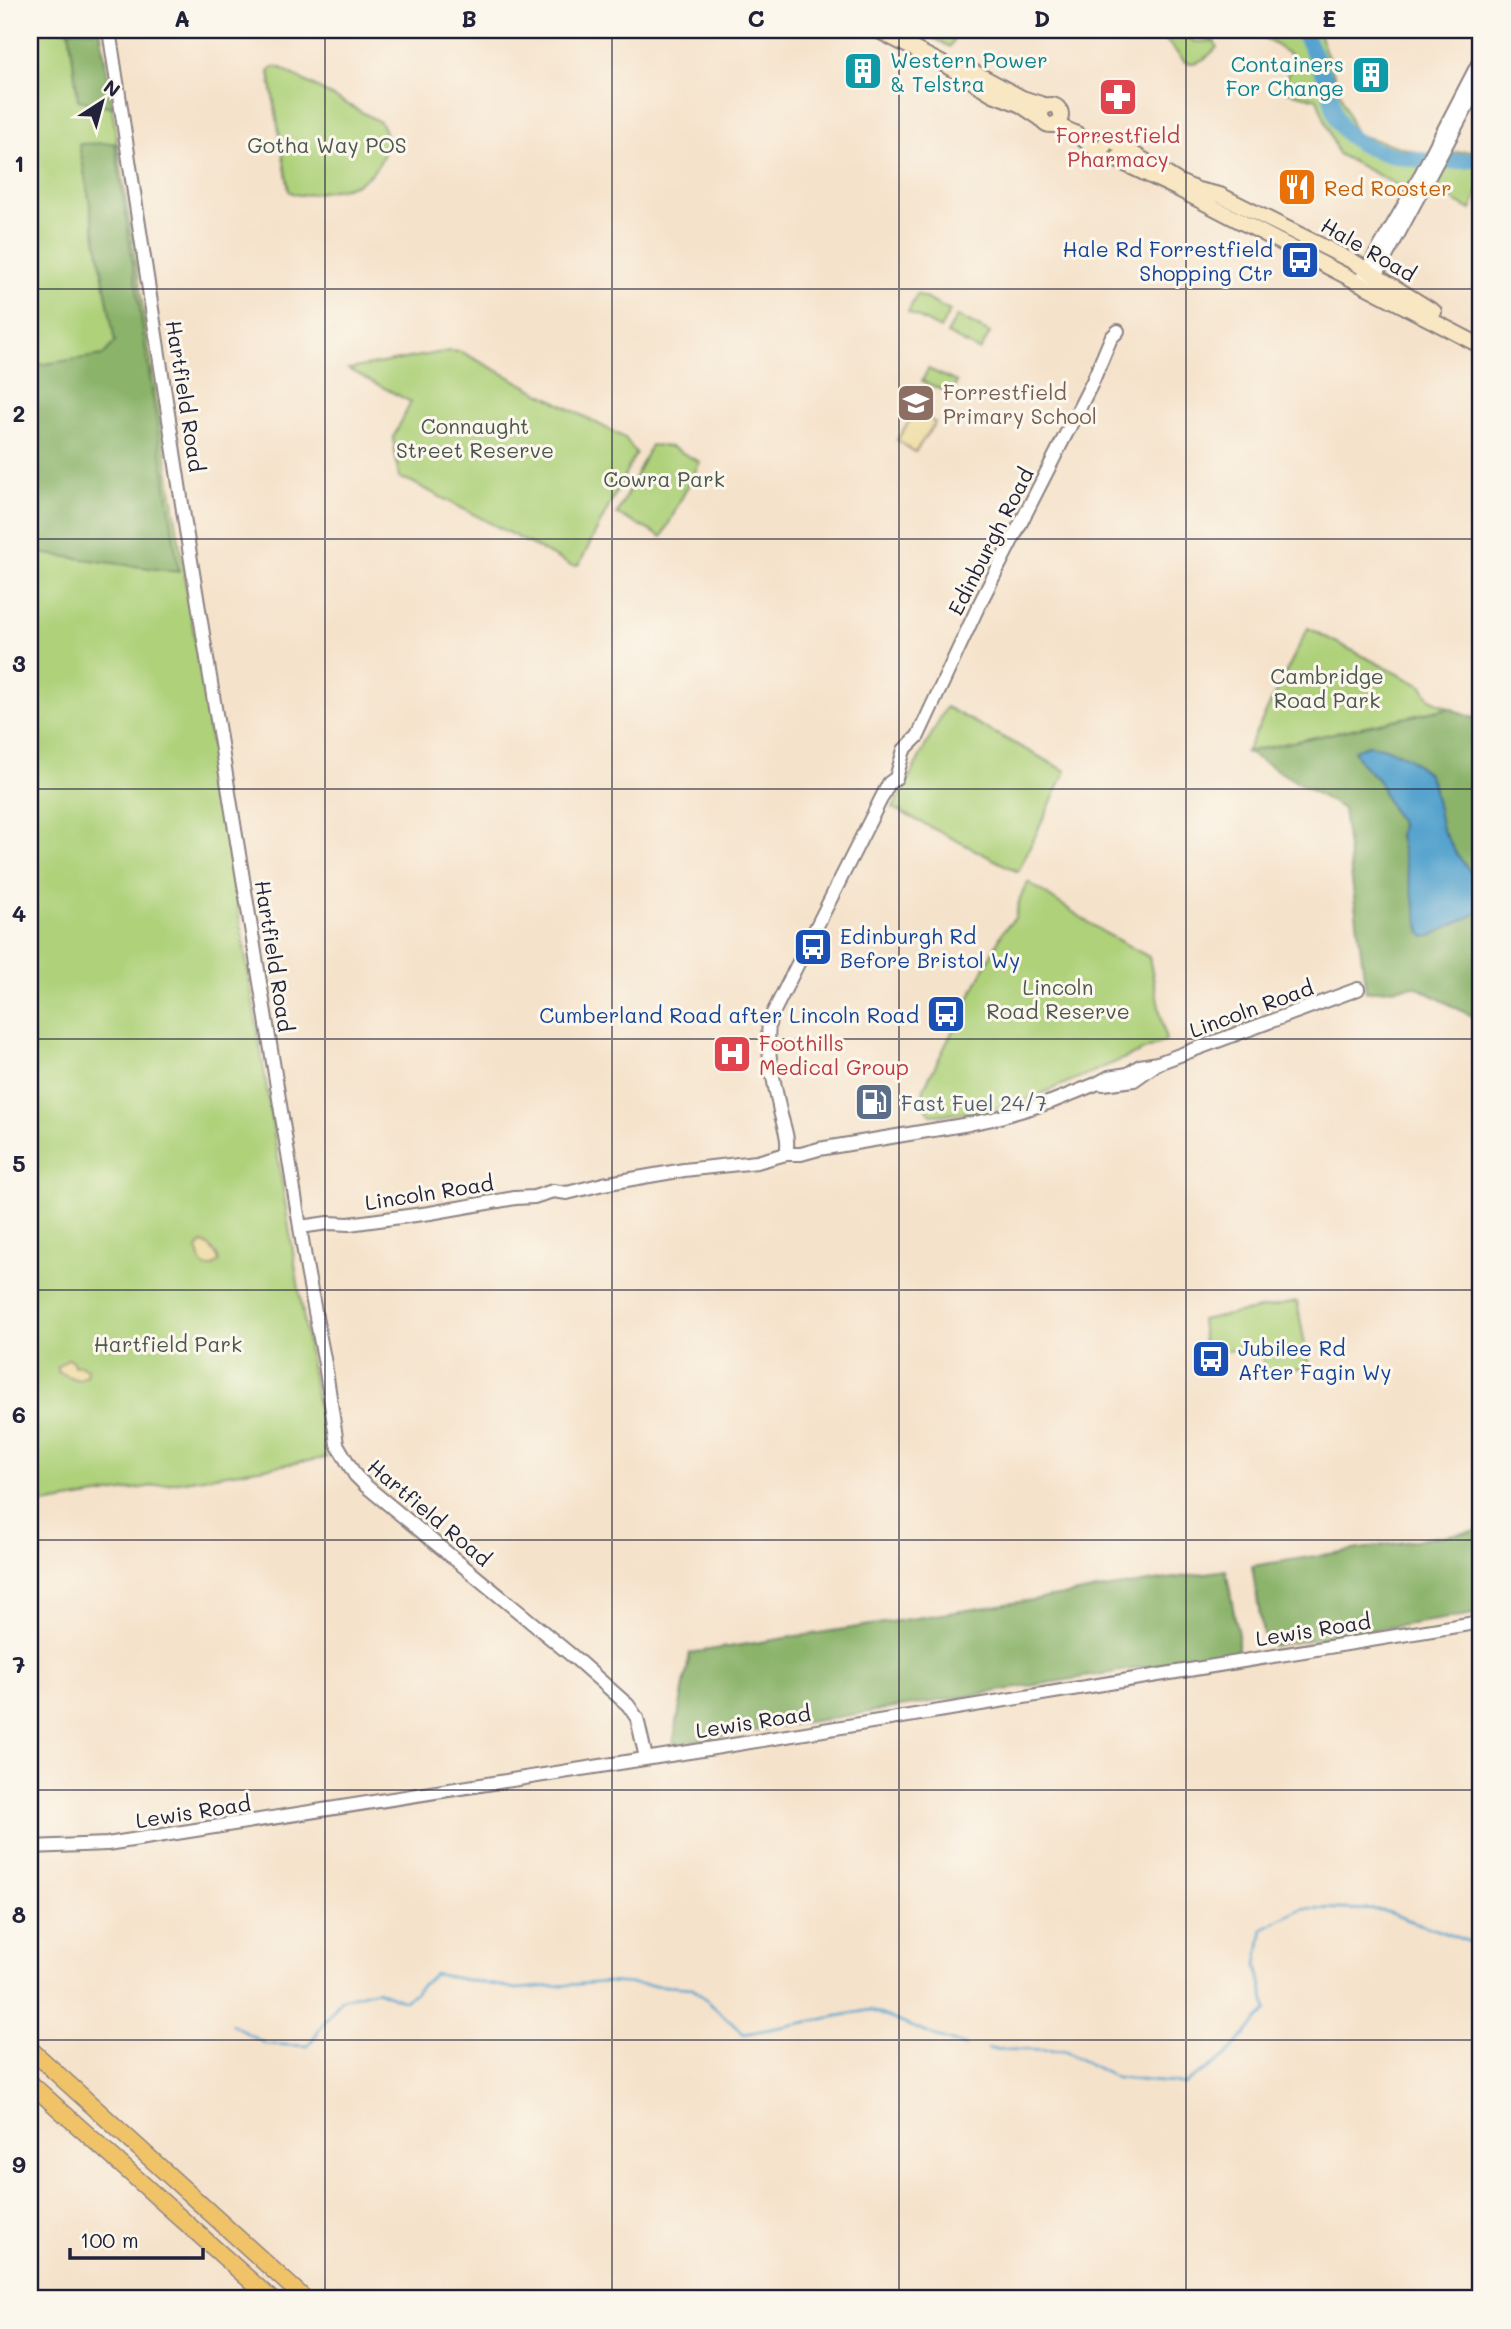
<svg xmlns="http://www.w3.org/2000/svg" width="1511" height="2329" font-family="Mali,sans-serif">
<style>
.green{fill:#afd17a;stroke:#687a5a;stroke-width:2}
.forest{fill:#8bb36a;stroke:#566a52;stroke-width:2}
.sand{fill:#eeda9e;stroke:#887e6c;stroke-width:2}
.water{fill:#55a3ce;stroke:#3c6284;stroke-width:2}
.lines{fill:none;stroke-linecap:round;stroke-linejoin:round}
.stream{stroke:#55a3ce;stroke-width:2.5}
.river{stroke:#55a3ce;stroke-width:16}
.tertiary-casing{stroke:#8c8282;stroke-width:16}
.secondary-casing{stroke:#8c8282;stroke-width:18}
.primary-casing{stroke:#8c8282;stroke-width:19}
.tertiary{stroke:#fff;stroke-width:12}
.secondary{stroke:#f9e7c3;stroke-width:14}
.primary{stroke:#f1c369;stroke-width:16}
.grid{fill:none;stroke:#22223b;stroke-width:2;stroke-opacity:0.55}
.labels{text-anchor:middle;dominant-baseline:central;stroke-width:6;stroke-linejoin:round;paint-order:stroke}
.culture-label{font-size:21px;fill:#0d838f;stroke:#fbf7ec;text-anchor:start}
.health-label{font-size:21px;fill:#be3a42;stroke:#fbf7ec}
.park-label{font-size:21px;fill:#4c574e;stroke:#fbf7ec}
.food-label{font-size:21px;fill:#c56008;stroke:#fbf7ec;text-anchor:start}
.transit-label{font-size:21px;fill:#164399;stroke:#fbf7ec;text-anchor:end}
.street-label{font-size:21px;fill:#22223b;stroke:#fbf7ec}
.education-label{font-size:21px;fill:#785e54;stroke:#fbf7ec;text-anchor:start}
.service-label{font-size:21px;fill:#4e5e75;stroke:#fbf7ec;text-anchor:start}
.neatline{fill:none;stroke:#22223b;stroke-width:2.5}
.grid-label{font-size:23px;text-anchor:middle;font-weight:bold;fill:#22223b}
</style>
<rect width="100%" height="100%" fill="#fbf7ec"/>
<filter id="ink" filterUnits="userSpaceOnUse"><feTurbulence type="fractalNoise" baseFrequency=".0143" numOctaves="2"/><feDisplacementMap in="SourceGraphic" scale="14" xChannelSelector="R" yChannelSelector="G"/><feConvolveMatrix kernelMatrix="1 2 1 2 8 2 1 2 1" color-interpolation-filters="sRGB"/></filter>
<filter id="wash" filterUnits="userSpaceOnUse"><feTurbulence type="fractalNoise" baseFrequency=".00686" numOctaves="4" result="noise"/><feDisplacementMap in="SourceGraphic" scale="28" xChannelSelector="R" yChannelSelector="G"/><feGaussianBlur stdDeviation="1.57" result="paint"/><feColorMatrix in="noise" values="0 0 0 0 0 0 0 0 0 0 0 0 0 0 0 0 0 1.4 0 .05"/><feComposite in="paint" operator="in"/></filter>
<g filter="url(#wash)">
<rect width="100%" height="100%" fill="#f5e2ca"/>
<g class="green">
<path d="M30,30H100L177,528L326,1458L30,1506Z"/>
<path d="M918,30H959L950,47Z"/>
<path d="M1050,30H1094L1082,45Z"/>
<path d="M1157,30H1181L1194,42L1214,41L1217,47C1209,56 1199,66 1185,62Z"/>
<path d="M1252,30H1318L1355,134L1427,155L1481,150V185L1471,210L1426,185L1406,190L1338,154L1317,99L1285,91L1291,55Z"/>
<path d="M274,67L281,68L380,122C395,144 380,170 359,183C347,189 334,190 321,192C309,194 298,198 289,191L269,72Z"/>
<path d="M917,294L950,311L940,329L908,312Z"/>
<path d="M957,316L990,333L980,351L947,334Z"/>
<path d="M449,351L462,352L625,438L636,453L580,563L576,566L570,565L410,481L399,478L393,438L411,402L348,369Z"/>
<path d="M928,369L957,382L951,394L922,381Z"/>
<path d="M651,445L671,447L700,462L662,537L617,514Z"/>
<path d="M1308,628L1422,686L1430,699L1449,708L1246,752Z"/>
<path d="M946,707L1066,771L1018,872L893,808Z"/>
<path d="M1028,882L1103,932L1149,957L1166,1041L1026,1100L985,1112L931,1115L922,1101L924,1088L1003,931L1015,918L1020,898Z"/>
<path d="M1297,1302L1309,1367L1266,1375L1260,1345L1205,1355L1201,1320Z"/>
</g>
<g class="forest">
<path d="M69,30H100L113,107L78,100Z"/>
<path d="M115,143L179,572L30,552V484L40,478L30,474V427L34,424L30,413V366L103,355L115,342L79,144Z"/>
<path d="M1449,708L1473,718L1481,717V1021L1415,986L1366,992L1343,809L1246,752Z"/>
<path d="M1481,1530V1613L1272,1646L1263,1634L1252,1566Z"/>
<path d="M1226,1570L1238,1635V1652L673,1744L690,1653Z"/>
</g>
<g class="sand">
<path d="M917,410L935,423L915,452L897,440Z"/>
<path d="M202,1243C209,1244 218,1255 219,1262L212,1267H205L201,1262L197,1248Z"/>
<path d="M69,1358L73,1362L74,1366L80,1365L87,1369L86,1376L78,1380L57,1372V1367Z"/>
</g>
<path class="water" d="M1368,745L1383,747L1408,757L1427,773L1433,785L1442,829L1456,853L1481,885V911C1465,920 1447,926 1431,936L1425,937L1421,933L1399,836L1401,825L1385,797L1379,781L1360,762L1354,750Z"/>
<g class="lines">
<g class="stream">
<path d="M232,2024L265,2044L308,2046L341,1999L377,1990L405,2001L434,1974L517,1989L606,1982L693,1988L744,2034L870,2010L940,2038L965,2046"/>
<path d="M988,2049L1064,2051L1116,2078L1184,2084L1225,2057L1267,2010L1257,1964L1263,1928L1303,1908L1381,1910L1481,1946"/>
</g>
<g class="river">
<path d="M1302,30L1318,62"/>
<path d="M1320,68C1323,74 1327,81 1329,88C1333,102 1333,116 1343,129C1366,160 1446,166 1481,159"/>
</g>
</g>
</g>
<g filter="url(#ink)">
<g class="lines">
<g class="tertiary-casing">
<g id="tertiary">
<path d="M109,30L186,530L307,1270L325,1364L337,1444L355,1475L366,1486L576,1659L628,1705L637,1718L646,1758"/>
<path d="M1363,276L1409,197L1481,58"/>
<path d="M1372,283L1481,80"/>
<path d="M1103,1084L1134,1080L1158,1063L1358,989"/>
<path d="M786,1154C790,1139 783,1125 780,1111C775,1086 764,1043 770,1019L889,783L896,778L904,750L918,736L978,607L1092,383L1111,338L1118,331"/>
<path d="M300,1227L328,1223L349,1224L430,1213L515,1198L534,1197L553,1191L567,1193L603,1184L684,1170L757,1162L786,1154H801L819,1149L969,1124L993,1119L1051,1102L1096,1084L1109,1077L1128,1074L1140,1066L1158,1063"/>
<path d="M30,1847L107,1844L708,1749L1481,1622"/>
</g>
</g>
<g class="secondary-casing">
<g id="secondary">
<path d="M877,30L947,66L993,94L1019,104L1043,120"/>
<path d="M966,68L1022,98L1047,106"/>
<circle cx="1051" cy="115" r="10"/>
<path d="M1054,124L1077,134L1102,155"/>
<path d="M1121,146L1179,182L1198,190L1220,195L1354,262L1434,312"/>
<path d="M1117,160L1122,152L1121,146L1113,141L1106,142L1101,152L1107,161L1117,160L1176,188L1481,346"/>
</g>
</g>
<g class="primary-casing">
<g id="primary">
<path d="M30,2049L305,2299"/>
<path d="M30,2083L271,2299"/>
</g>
</g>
<use href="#tertiary" class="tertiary"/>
<use href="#secondary" class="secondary"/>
<use href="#primary" class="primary"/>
</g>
</g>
<path class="grid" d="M325,30V2299M612,30V2299M899,30V2299M1186,30V2299M30,289H1481M30,539H1481M30,789H1481M30,1039H1481M30,1290H1481M30,1540H1481M30,1790H1481M30,2040H1481"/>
<defs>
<g id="building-square" transform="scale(2.0125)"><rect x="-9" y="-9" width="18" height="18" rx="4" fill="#0f9aa8" stroke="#fbf7ec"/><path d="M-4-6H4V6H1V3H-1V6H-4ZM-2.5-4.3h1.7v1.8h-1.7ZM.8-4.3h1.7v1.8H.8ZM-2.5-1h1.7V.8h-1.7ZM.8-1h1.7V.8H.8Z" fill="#fff"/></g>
<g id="pharmacy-square" transform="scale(2.0125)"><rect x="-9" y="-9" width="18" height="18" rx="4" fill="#e0444e" stroke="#fbf7ec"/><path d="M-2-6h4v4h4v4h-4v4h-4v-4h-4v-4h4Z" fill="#fff"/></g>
<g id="restaurant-square" transform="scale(2.0125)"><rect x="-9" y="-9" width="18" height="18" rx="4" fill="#e8710a" stroke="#fbf7ec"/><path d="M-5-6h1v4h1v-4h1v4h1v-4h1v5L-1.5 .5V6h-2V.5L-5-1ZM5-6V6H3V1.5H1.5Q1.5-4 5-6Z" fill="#fff"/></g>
<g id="bus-square" transform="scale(2.0125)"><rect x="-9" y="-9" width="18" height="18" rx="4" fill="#1a4fb4" stroke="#fbf7ec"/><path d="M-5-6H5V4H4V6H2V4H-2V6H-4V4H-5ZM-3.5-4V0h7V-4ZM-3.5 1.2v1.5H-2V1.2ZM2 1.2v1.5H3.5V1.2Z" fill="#fff"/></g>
<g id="school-square" transform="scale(2.0125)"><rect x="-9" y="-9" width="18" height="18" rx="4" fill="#8d6e63" stroke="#fbf7ec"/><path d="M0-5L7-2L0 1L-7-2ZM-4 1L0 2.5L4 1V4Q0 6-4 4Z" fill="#fff"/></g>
<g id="hospital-square" transform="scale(2.0125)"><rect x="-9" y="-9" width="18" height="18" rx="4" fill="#e0444e" stroke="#fbf7ec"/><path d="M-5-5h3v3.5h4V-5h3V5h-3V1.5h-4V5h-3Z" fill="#fff"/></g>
<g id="fuel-square" transform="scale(2.0125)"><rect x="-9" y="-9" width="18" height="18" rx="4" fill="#5c6f8a" stroke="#fbf7ec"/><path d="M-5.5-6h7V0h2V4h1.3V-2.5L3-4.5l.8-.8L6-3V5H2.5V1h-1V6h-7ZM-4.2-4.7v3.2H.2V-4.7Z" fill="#fff"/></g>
</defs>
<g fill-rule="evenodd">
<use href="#building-square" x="863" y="71"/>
<use href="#building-square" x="1371" y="75"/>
<use href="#pharmacy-square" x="1118" y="97"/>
<use href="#restaurant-square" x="1297" y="187"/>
<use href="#bus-square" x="1300" y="260"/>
<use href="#school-square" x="916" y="403"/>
<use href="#bus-square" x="813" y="947"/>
<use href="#bus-square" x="946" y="1014"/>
<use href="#hospital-square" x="732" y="1054"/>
<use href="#fuel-square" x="874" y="1102"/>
<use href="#bus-square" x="1211" y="1359"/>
</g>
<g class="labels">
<g class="culture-label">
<text x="890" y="59">Western Power<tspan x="890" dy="24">&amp; Telstra</tspan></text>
<text x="1344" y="63" text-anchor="end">Containers<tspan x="1344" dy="24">For Change</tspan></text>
</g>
<g class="health-label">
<text x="1118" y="134">Forrestfield<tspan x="1118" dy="24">Pharmacy</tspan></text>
<text x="759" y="1042" text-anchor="start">Foothills<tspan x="759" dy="24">Medical Group</tspan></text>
</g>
<g class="park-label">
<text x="327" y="144">Gotha Way POS</text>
<text x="475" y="425">Connaught<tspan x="475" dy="24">Street Reserve</tspan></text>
<text x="664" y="478">Cowra Park</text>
<text x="1327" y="675">Cambridge<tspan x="1327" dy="24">Road Park</tspan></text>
<text x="1058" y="986">Lincoln<tspan x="1058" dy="24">Road Reserve</tspan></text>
<text x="168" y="1343">Hartfield Park</text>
</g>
<g class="food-label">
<text x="1324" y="187">Red Rooster</text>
</g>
<g class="transit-label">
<text x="1273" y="248">Hale Rd Forrestfield<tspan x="1273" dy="24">Shopping Ctr</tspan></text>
<text x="840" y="935" text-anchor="start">Edinburgh Rd<tspan x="840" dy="24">Before Bristol Wy</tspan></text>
<text x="919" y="1014">Cumberland Road after Lincoln Road</text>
<text x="1238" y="1347" text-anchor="start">Jubilee Rd<tspan x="1238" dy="24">After Fagin Wy</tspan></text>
</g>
<g class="street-label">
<text transform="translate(1369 249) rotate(30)">Hale Road</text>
<text transform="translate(186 396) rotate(81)">Hartfield Road</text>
<text transform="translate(990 541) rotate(-63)">Edinburgh Road</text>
<text transform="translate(275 956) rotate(81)">Hartfield Road</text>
<text transform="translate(1251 1008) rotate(-20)">Lincoln Road</text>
<text transform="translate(429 1192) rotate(-9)">Lincoln Road</text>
<text transform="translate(430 1512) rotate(40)">Hartfield Road</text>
<text transform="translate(1313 1629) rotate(-9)">Lewis Road</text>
<text transform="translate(753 1721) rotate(-9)">Lewis Road</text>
<text transform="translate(193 1811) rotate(-9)">Lewis Road</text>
</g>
<g class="education-label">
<text x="943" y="391">Forrestfield<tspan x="943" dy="24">Primary School</tspan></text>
</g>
<g class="service-label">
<text x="901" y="1102">Fast Fuel 24/7</text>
</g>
</g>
<rect width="1511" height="2329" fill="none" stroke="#fbf7ec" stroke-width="77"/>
<g transform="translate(102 102) rotate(36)" stroke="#fbf7ec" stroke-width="5" paint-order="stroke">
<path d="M0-5L12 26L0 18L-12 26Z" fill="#22223b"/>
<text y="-10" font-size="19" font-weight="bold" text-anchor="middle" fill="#22223b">N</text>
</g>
<path d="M70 2248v10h133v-10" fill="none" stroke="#22223b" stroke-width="3.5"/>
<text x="80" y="2248" font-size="21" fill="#22223b" stroke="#fbf7ec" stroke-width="5" paint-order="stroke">100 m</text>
<rect x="38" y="38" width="1434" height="2252" class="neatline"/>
<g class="grid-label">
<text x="182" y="27">A</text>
<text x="469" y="27">B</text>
<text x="756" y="27">C</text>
<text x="1042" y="27">D</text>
<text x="1329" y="27">E</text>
<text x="19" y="172">1</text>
<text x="19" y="422">2</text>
<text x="19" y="672">3</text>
<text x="19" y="922">4</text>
<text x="19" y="1172">5</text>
<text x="19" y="1423">6</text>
<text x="19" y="1673">7</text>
<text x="19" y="1923">8</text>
<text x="19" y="2173">9</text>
</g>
</svg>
